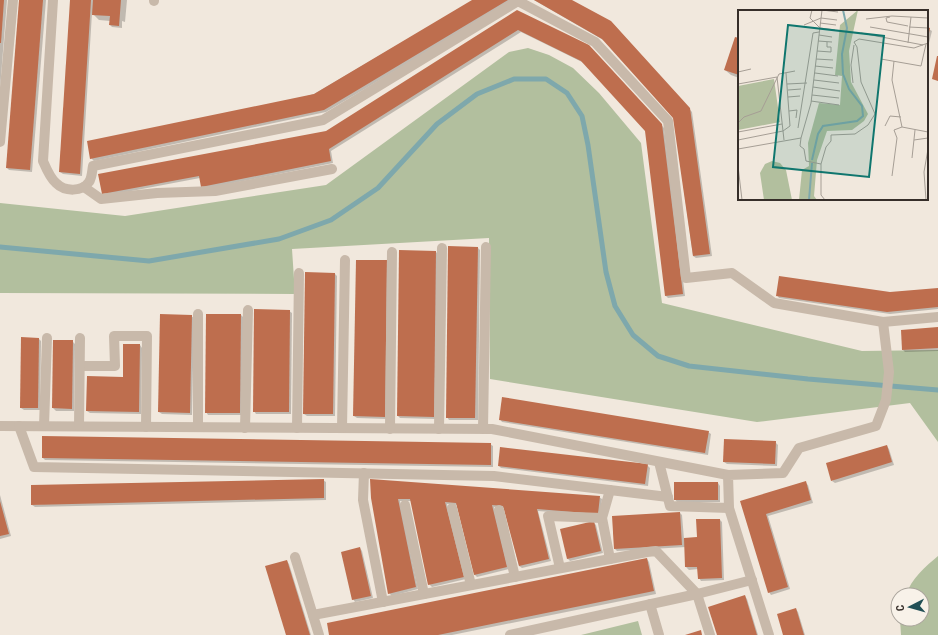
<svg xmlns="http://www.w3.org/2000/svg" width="938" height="635" font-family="'Roboto Condensed',sans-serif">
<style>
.green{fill:#b2bf9e}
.shadow{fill:#0003}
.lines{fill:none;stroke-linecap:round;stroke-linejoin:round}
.stream{stroke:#7ea8ac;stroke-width:5}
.building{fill:#be6e4e}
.minor{stroke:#c8b9aa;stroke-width:10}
.inset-river{fill:none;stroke:#7ea8ac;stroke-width:2}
.inset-road{fill:none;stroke:#a69e95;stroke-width:1}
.view{fill:#0f766e;fill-opacity:0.15;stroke:#0f766e;stroke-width:2}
.inset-edge{fill:none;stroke:#362e29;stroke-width:2}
</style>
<rect width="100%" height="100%" fill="#f1e8dd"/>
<g class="green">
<path d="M528,48L549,55L573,68L599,93L641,143L662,303L862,351L938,350V442L910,403L757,422L490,379L489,238L292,249L295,294L0,293V203L125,216L326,185L509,52Z"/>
<path d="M938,556V635H901L900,619H922V595H906C911,579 926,566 938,556Z"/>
<path d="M638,621L642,635H581Z"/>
</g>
<g class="shadow">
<path d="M0,0H7L0,89Z"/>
<path d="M20,0H46L32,172L9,170L7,168Z"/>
<path d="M71,0H127L125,22L122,21V28L112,27L110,25V21L99,20L92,13L82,176L63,174L60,172Z"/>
<path d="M474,0H514L326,112L94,161L91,158L314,94Z"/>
<path d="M534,0H570L614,25L692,112L712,256L696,258L693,256L674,117L605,41Z"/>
<path d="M517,12L588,46L664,128L685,296L668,298L666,296L646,130L584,63L521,32L331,151L333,163L204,189L200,178L105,196L103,194L327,132Z"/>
<path d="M927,28L932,31L927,51Z"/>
<path d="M739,39V78L731,75L725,70Z"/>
<path d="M478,248L480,250L478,420H449L447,417Z"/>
<path d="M436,252L438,254L436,419L400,418L398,416Z"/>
<path d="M387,261V419L357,418L354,416Z"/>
<path d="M335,274L337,276L335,416H307L304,414Z"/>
<path d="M938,289V309L890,314L779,298L777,295L890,293Z"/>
<path d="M289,311L292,313L291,414H256L254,411Z"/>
<path d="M207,315H241L244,318L242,415H208L206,412Z"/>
<path d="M191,316L194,318L192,415L162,414L159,412Z"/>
<path d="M938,328V351L905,352L903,350Z"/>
<path d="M39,339L41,341L40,410H24L21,408Z"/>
<path d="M72,341L75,344L74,411H56L53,408Z"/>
<path d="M140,345L142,348L141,414L90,413L87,411L124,378Z"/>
<path d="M500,419L708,432L711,434L708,455L502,422Z"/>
<path d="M775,442L778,445L777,466L727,464L724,462Z"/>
<path d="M490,444L493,446V467L45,460L43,458Z"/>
<path d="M887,446L889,449L894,465L835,483L832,481Z"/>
<path d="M647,465L650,468L648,486L501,468L499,466Z"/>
<path d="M323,480L326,482V500L35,507L32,505Z"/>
<path d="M805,482L808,485L813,503L768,516L790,589L771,595L769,592L741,502Z"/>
<path d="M718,483L720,486V502H677L675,499Z"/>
<path d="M0,495L11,536L0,539Z"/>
<path d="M599,497L602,499L600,516L538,511L551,561L522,568L519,566L505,508L494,507L509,569L477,577L475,575L458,505L447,504L466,579L432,587L429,584L412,501H400L418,589L392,596L389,593L372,498Z"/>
<path d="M680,513L682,515L684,539L698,538L720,520L722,522L724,580L701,581L699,578L698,569L689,570L686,567V547L617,551L615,549Z"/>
<path d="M593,522L596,525L603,553L570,561L568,559L561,530Z"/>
<path d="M360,548L362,551L373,598L355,602L353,599Z"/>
<path d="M647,559L649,562L656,594L452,635H330Z"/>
<path d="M287,561L289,564L311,635H287Z"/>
<path d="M745,596L747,599L758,635H718Z"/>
<path d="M796,609L798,612L805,635H784Z"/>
</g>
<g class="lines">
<path class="stream" d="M0,247L149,261L279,239L331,220L378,188L437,124L477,94L514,79H546L567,93L582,116L588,145L606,272L615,306L633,335L658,356L689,366L808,379L938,390"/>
</g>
<g class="building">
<path d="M0,0H4L1,43H0Z"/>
<path d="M19,0H43L30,170L6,168Z"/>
<path d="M70,0H91L80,174L59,172Z"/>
<path d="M93,0H121L119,26L109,25L110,16L92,15Z"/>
<path d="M472,0H508L324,110L90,159L87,141L314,94Z"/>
<path d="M534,0H572L611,21L690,108L710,254L693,256L673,118L602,39Z"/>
<path d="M517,10L589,45L662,124L683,294L665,296L645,131L581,61L518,30L329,149L331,161L201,187L199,176L102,194L98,174L326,131Z"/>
<path d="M927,27L930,28L928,38H927Z"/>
<path d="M735,37L739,38V75L724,70Z"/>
<path d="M937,56H938V81L932,79Z"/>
<path d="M737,113H739V139H738Z"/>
<path d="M448,246L478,247L475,418H446Z"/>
<path d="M399,250L436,251L434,417L397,416Z"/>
<path d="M356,260H387L385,417L353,416Z"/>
<path d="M305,272L335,273L333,414H303Z"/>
<path d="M779,276L890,292L938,288V307L887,312L776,296Z"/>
<path d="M254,309L290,310L289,412H253Z"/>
<path d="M160,314L192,315L190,413L158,412Z"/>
<path d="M206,314H241L240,413H205Z"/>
<path d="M938,327V348L902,350L901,330Z"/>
<path d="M21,337L39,338L38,408H20Z"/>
<path d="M53,340H73L72,409L52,408Z"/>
<path d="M123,344H140L139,412L86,411L87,376L123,377Z"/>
<path d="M502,397L709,431L705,453L499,420Z"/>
<path d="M42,436L491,443V465L42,458Z"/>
<path d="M724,439L776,441L775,464L723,462Z"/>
<path d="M887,445L892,462L831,481L826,463Z"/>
<path d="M500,447L648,464L645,484L498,466Z"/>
<path d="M324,479V498L31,505V485Z"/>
<path d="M370,479L600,496L598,514L537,509L549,559L519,566L503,506L492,505L507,567L474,575L456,503L445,502L464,577L428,585L410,499H398L416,587L388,594L371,498Z"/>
<path d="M806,481L811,500L766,514L788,587L768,593L740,501Z"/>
<rect x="674" y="482" width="44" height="18"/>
<path d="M0,501L9,534L0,536Z"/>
<path d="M680,512L682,545L614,549L612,516Z"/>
<path d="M696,519H720L722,578L698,579L697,567H685L684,538L697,537Z"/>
<path d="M594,521L601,551L567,559L560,529Z"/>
<path d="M360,547L371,596L352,600L341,552Z"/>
<path d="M647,558L654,591L438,635H329L327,623Z"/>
<path d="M287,560L310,635H286L265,566Z"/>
<path d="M745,595L757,635H717L708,607Z"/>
<path d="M796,608L804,635H783L777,614Z"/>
<path d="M701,630L702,635H685Z"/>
</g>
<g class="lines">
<g class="minor">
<path d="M53,0L43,161C46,168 50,178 56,183C65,192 82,192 89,182C92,178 92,171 93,166L323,120L518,1L595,42L668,121L686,278L732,273L774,303L883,322L938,317"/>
<path d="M154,1V0"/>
<path d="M0,142L13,0"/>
<path d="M84,187L101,199L157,193L215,191L332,169"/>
<path d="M80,366H115L114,336H147L146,427"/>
<path d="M0,426L492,429L728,475"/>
<path d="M19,426L34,467L494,476L668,497"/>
<path d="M44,426L47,338"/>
<path d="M79,426L80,338"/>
<path d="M198,427V314"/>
<path d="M245,428L248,310"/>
<path d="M297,428L299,273"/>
<path d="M342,428L345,260"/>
<path d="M390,429L392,252"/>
<path d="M439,429L442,248"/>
<path d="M483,429L486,247"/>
<path d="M659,462L670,506L729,508"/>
<path d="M364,473L363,500L383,602"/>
<path d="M405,505L424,594"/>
<path d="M452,508L471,585"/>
<path d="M499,510L515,577"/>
<path d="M295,557L319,635"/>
<path d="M610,559L602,518L610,490"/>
<path d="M560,568L548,516L602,518"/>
<path d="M650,604L659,635"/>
<path d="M313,615L647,552L656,551L697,594L710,635"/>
<path d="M510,635L697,594L752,580"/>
<path d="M769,635L729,508L728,475L783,473L799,448L876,426L886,400L889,372L883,322"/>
</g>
</g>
<g transform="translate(738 10)">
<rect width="190" height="190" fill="#f1e8dd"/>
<path d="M120,0L111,41L113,72L130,104L126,111L114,120L89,121L79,150L76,186L79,190H61L64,160L71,156L70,133L81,93L102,95L104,66L97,65L102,15ZM36,69L42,112L0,120V76ZM34,151L42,153L48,160L54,190H26L22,163L27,154Z" fill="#b2bf9e"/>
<path class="inset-river" d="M74,150L80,124L85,116L119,111L125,106L124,96L111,79L105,64L104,44L109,18L105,0M71,190L74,153"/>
<path class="inset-road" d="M74,0L72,8L82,18L97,20M84,0L100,2M152,7L148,8L149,12L170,16M128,9L154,6L190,8M82,13L98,15M66,15L83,8L99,10M132,17L190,27M171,17L190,18M123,23L185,35M81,25L94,27M80,31L94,32M170,33L173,7M79,41L93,42V37H89V32M78,49L95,50M143,49L183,56L188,34M156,51L154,70L164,117L190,122M77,56L95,58M0,62L13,59M77,63L100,66M76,70L101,73M115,73L113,55L116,35M0,74L39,67L46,130M49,74L69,73M75,77L102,81M50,80L63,79M74,85L101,88M50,87L62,86M73,91L101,95M51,101L59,100L58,108M0,113L6,107L23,101L41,64L57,61M147,116L152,106L163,107M60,118L75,23L81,22M0,122L44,114M63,128L73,93L84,0M0,130L45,121L52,116L48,63M176,130L190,128M0,139L63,128L62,136L66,139L68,151L83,154M174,148L177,120M0,156L4,190M154,166L159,128L156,120L164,117M87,190L83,185V154L88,137L93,131V125L117,124L130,115L137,104L123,72L119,37L116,32L121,29L176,38L190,33M188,190L186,162L190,139"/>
<path class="view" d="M50,15L146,26L131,167L35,157Z"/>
<rect width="190" height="190" class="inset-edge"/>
</g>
<g transform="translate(910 607) rotate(264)"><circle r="19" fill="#f8f2e9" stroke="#aaa49c"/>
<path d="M0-3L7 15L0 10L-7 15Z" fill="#214f55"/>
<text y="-6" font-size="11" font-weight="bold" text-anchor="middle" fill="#362e29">С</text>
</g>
</svg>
